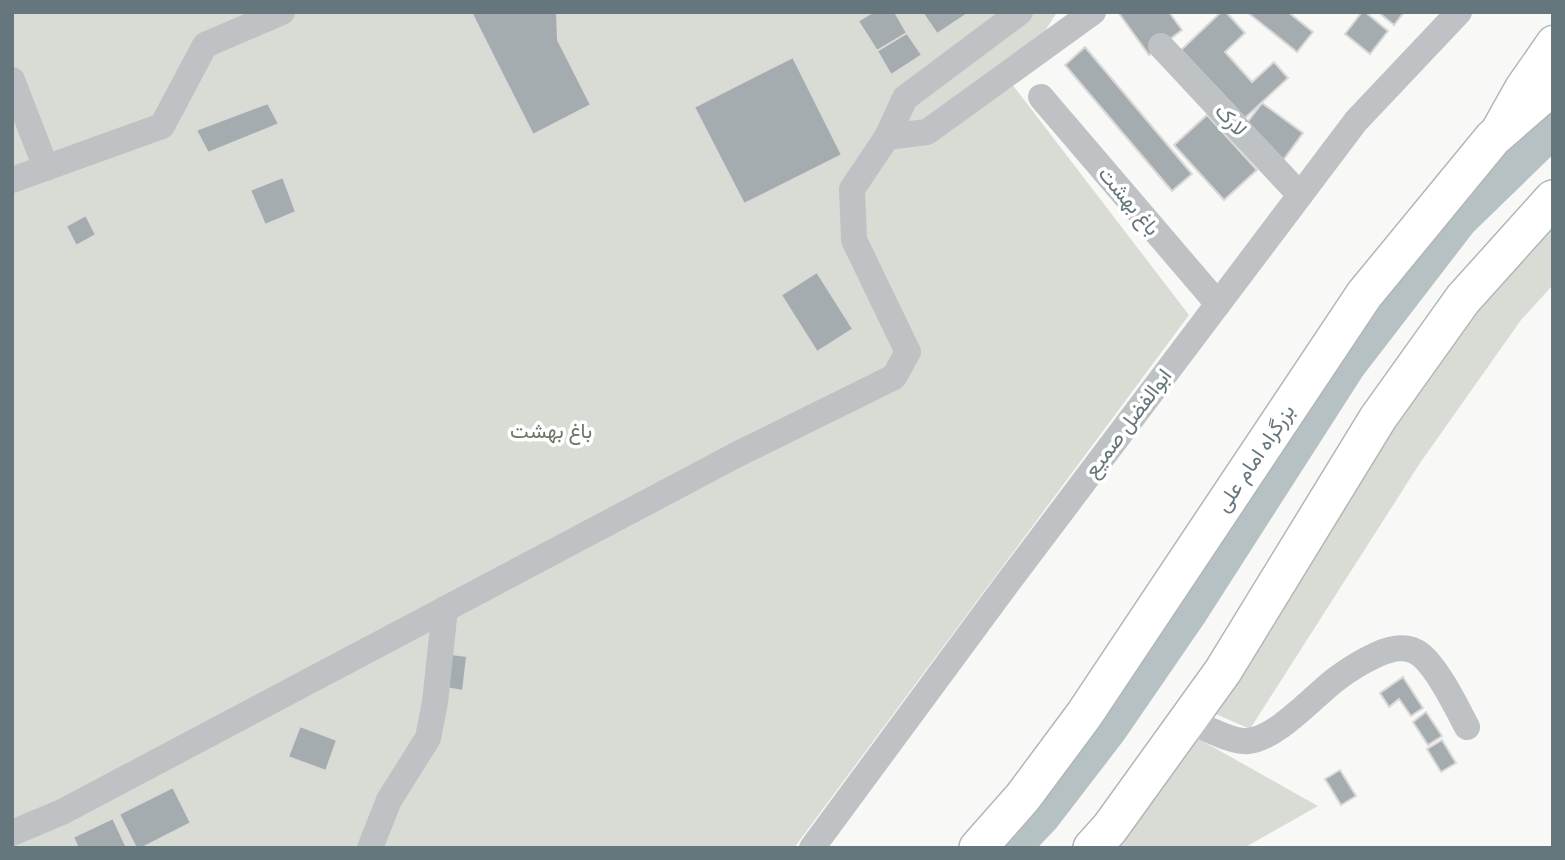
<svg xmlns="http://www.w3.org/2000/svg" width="1565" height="860" font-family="Signika,Vazirmatn,sans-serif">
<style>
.green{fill:#d9dcd5}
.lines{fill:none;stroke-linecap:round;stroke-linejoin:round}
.river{stroke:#b6c1c4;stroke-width:47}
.building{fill:#a4acb0;stroke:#dad9d8;stroke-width:2}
.major-casing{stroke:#b2b7b9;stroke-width:35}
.highway-casing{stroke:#b2b6b8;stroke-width:40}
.minor{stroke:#bec2c5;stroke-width:26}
.major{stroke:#fff;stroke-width:32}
.highway{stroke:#fff;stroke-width:37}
.labels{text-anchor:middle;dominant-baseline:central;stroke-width:7;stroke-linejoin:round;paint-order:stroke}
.street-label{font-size:21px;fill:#66767d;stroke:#fff}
.park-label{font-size:21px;fill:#697665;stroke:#fff}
</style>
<rect width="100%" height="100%" fill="#f8f8f6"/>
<g class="green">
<path d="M12,12H1057L1012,84L1189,315L794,848H12Z"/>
<path d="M1553,214V285L1521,320L1420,463L1250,729L1209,711L1439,349Z"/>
<path d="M1190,734L1318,806L1244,848H1169L1167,846L1165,848H1102Z"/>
</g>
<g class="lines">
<path class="river" d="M1005,848L1039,812L1105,726L1184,611L1343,363L1456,216L1553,122"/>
</g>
<g class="building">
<path d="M471,12H557L558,40L591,105L533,135Z"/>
<path d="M873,12H895L907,33L877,51L858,21Z"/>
<path d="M922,12H970L937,34Z"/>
<path d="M1118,12H1169L1182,30L1149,55Z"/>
<path d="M1221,12H1226L1245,33L1225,52L1252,82L1274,62L1288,78L1245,118L1181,50Z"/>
<path d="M1247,12H1288L1313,32L1297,52Z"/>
<path d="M1362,12H1365L1388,31L1370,54L1345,34Z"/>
<path d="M1378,12H1404L1394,25Z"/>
<path d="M907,33L922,55L891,75L877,51Z"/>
<path d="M1085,47L1192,174L1172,191L1065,65Z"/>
<path d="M793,57L842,155L744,204L694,107Z"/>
<path d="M268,103L279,124L208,153L196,130Z"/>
<path d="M1262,103L1303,133L1281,163L1240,132Z"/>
<path d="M1207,115L1257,170L1224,200L1174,145Z"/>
<path d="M283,177L296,212L265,225L250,190Z"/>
<path d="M86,215L96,235L76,246L66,226Z"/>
<path d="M817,272L853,329L817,352L781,295Z"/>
<path d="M451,654L467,656L463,691L446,688Z"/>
<path d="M1403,677L1423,708L1411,716L1399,699L1389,707L1380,693Z"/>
<path d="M1426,712L1442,736L1428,745L1413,722Z"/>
<path d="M300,726L337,740L326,771L288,757Z"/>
<path d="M1442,740L1456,763L1441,772L1427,749Z"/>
<path d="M1340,770L1356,796L1341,805L1325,779Z"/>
<path d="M173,787L191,823L142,848H136L119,814Z"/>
<path d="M113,818L127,848H78L73,837Z"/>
</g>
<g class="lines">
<g class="major-casing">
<path id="major" d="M1498,129L1521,88L1553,42"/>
</g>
<g class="highway-casing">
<g id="highway">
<path d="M978,848L1023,797L1084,715L1364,295L1493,138L1553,86"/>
<path d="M1092,848L1110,828L1223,671L1378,418L1463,299L1553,199"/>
</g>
</g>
<g class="minor">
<path d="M1161,46L1300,195"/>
<path d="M12,80L46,168"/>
<path d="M1041,97L1218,304"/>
<path d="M887,137L927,132L1093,12"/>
<path d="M12,180L162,126L205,45L282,12"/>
<path d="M1188,720C1204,727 1232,743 1248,741C1277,738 1312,698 1335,680C1348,670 1361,662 1376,655C1391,648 1407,644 1421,655C1438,669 1456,706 1467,727"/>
<path d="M12,833L62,812L738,454L894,377L908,352L854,240L852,189L887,137L905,98L1020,12"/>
<path d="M370,848L389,800L428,738L435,702L445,609"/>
<path d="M812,848L1006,585L1356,121L1459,12"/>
</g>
<use href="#major" class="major"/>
<use href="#highway" class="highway"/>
</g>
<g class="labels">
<g class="street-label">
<text transform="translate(1231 120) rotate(47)">لارک</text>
<text transform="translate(1129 201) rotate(50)">باغ بهشت</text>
<text transform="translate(1128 423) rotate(-53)">ابوالفضل صمیع</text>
<text transform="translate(1255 458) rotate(-56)">بزرگراه امام علی</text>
</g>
<g class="park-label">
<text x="551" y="431">باغ بهشت</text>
</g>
</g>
<rect width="1565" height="860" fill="none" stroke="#66767d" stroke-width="28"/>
</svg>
